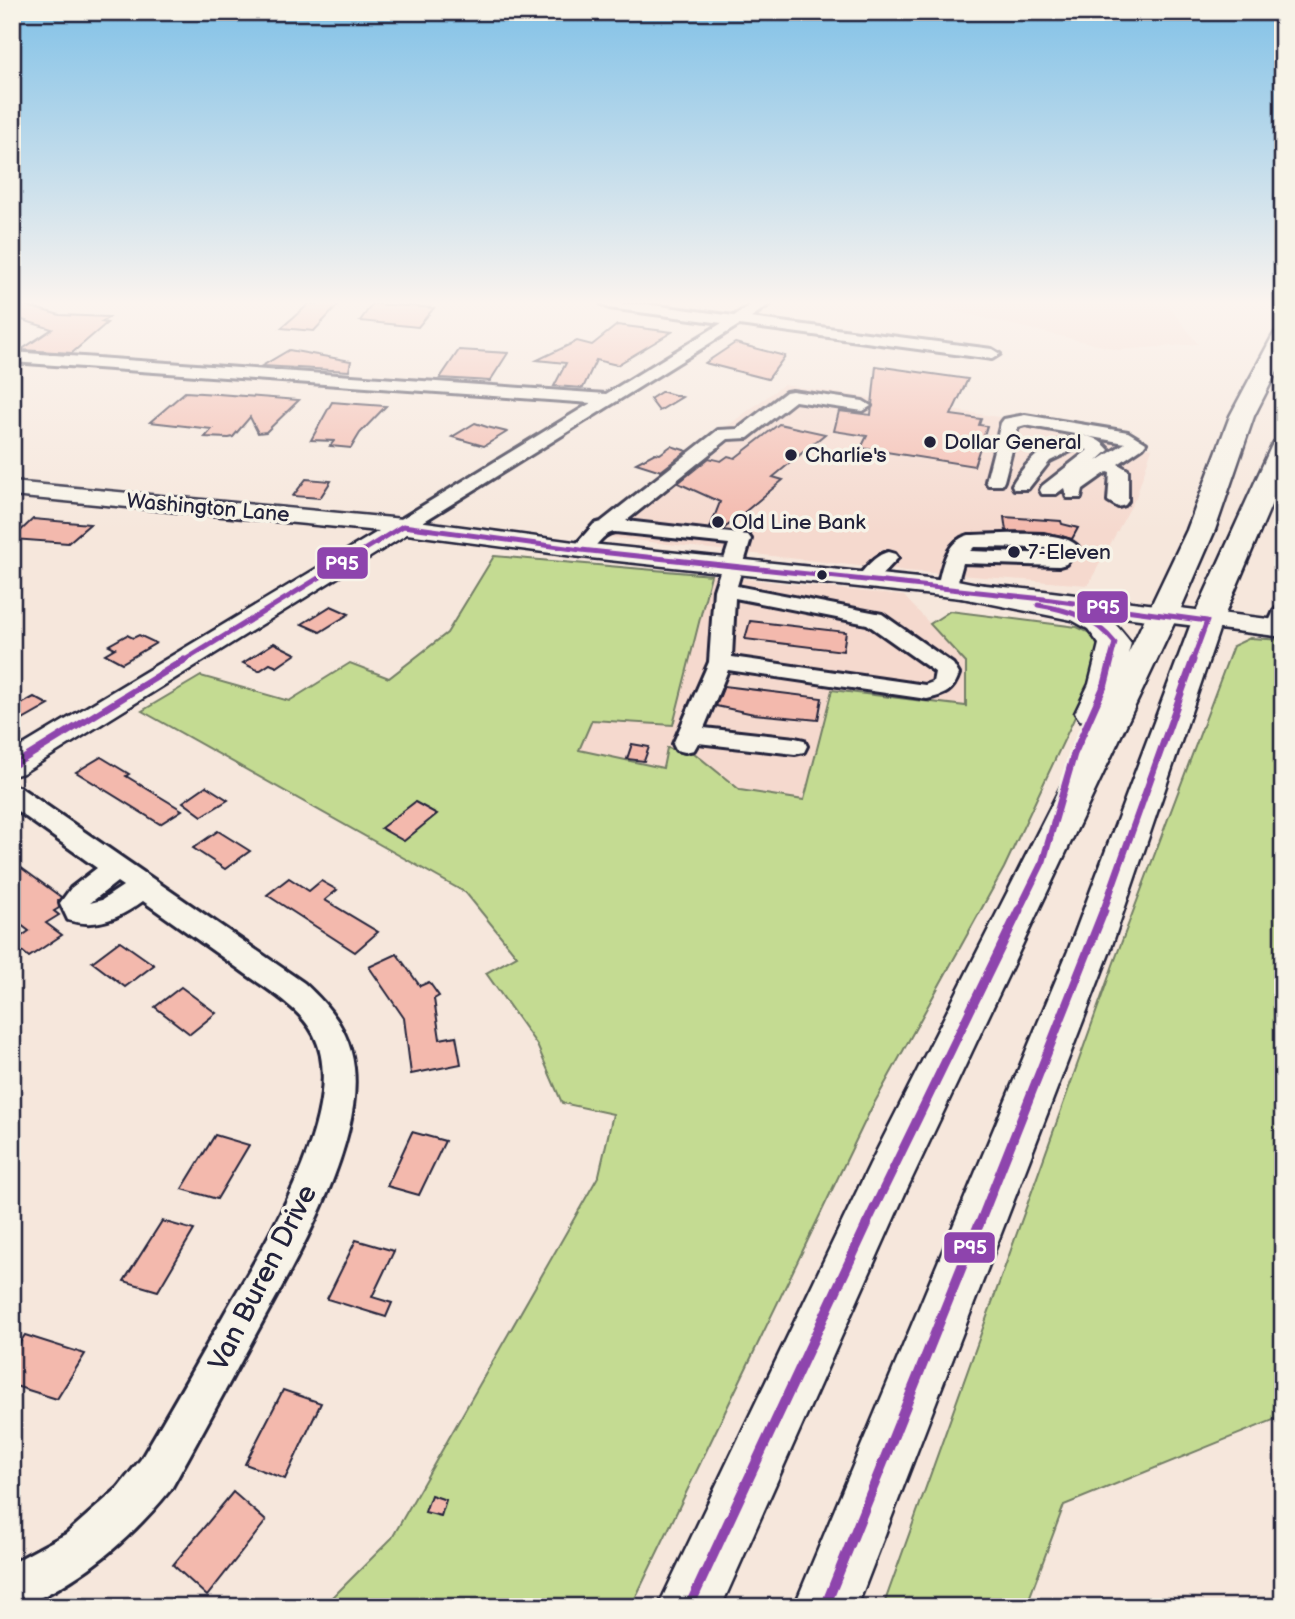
<svg xmlns="http://www.w3.org/2000/svg" width="1295" height="1619" font-family="'Balsamiq Sans',sans-serif">
<style>
.built{fill:#f5d9ce}
.green{fill:#c4db92;stroke:#737e66;stroke-width:2}
.building{fill:#f3b9ad;stroke:#22223b;stroke-width:2}
.lines{fill:none;stroke-linecap:round;stroke-linejoin:round}
.minor-casing{stroke:#22223b;stroke-width:6}
.major-casing{stroke:#22223b;stroke-width:5}
.highway-casing{stroke:#22223b;stroke-width:5}
.minor{fill:#f7f3e8;fill-rule:evenodd}
.major{fill:#f7f3e8;fill-rule:evenodd}
.highway{fill:#f7f3e8;fill-rule:evenodd}
.bus-1-far3-casing{stroke:#f7f3e8;stroke-width:10}
.bus-1-far2-casing{stroke:#f7f3e8;stroke-width:12}
.bus-1-far1-casing{stroke:#f7f3e8;stroke-width:14}
.bus-1-casing{stroke:#f7f3e8;stroke-width:16}
.bus-1-far3{stroke:#8e44ad;stroke-width:5}
.bus-1-far2{stroke:#8e44ad;stroke-width:7}
.bus-1-far1{stroke:#8e44ad;stroke-width:9}
.bus-1{stroke:#8e44ad;stroke-width:10}
.poi-dot{fill:#22223b;stroke:#f7f3e8;stroke-width:2.5}
.labels{text-anchor:middle;dominant-baseline:central;stroke-width:7;stroke-linejoin:round;paint-order:stroke}
.far-poi-label{font-size:21px;fill:#22223b;stroke:#f7f3e8;text-anchor:start}
.far-street-label{font-size:21px;fill:#22223b;stroke:#f7f3e8}
.near-street-label{font-size:28px;fill:#22223b;stroke:#f7f3e8}
.line-badge{stroke:#f7f3e8;stroke-width:2.5}
.badge-label{font-size:19px;text-anchor:middle;font-weight:bold;fill:#fff}
</style>
<rect width="100%" height="100%" fill="#f6e7dc"/>
<filter id="ink" filterUnits="userSpaceOnUse"><feTurbulence type="fractalNoise" baseFrequency=".0143" numOctaves="2"/><feDisplacementMap in="SourceGraphic" scale="14" xChannelSelector="R" yChannelSelector="G"/><feConvolveMatrix kernelMatrix="1 2 1 2 8 2 1 2 1" color-interpolation-filters="sRGB"/></filter>
<g filter="url(#ink)">
<g class="built">
<path d="M925,304H1167L1198,344L1119,350Z"/>
<path d="M783,385L1019,420L1152,448L1136,497L1088,585L894,570L581,534Z"/>
<path d="M711,575L904,596L966,663V706L832,691L804,800L740,790L694,753L663,768L579,750L592,719L673,725Z"/>
</g>
<g class="green">
<path d="M494,556L711,575L673,725L592,720L579,750L663,768L667,748L694,753L740,790L804,800L832,690L966,706V663L930,624L950,611L1077,627L1092,634L1098,647L1088,689L1004,868L871,1109L631,1607H323L392,1538L599,1175L613,1114L562,1103L537,1045L486,973L517,956L466,893L142,711L201,676L289,701L350,663L389,678L447,633Z"/>
<path d="M1250,638L1283,640V1416L1064,1505L1026,1607H883L1113,965L1233,646Z"/>
</g>
<g class="building">
<path d="M20,304L60,315L110,317L101,322L107,323L72,353L21,350L52,329L16,318Z"/>
<path d="M309,304H339L314,331L281,328Z"/>
<path d="M372,304L410,306L434,308L418,327L360,321Z"/>
<path d="M617,325L672,332L617,365L596,360L583,388L554,386L566,363L537,360L577,341L592,345Z"/>
<path d="M735,343L785,356L768,379L705,363Z"/>
<path d="M289,350L351,361L349,371L262,366Z"/>
<path d="M459,350L508,353L490,381L440,378Z"/>
<path d="M876,366L968,379L951,415L981,419L979,425L987,426L974,466L861,448L867,436L834,431L839,411L871,415Z"/>
<path d="M185,392L218,394L299,400L266,432L258,433L250,417L233,437L229,438L205,437L212,429L150,422Z"/>
<path d="M661,392H664L682,397L659,411L650,399Z"/>
<path d="M332,402L357,404L386,406L360,433L351,448L330,446L334,441L311,440Z"/>
<path d="M475,423L487,427L507,432L484,446L452,437Z"/>
<path d="M779,424L825,434L773,477L783,480L734,521L723,529L710,528L720,502L678,483L709,458L721,461L728,456L735,458Z"/>
<path d="M671,446L687,451L661,471L636,463L655,453L660,454Z"/>
<path d="M306,479L331,481L320,498L293,496Z"/>
<path d="M1004,517L1061,521L1062,524L1078,528L1072,539L1044,532L1006,531Z"/>
<path d="M33,519L90,524L68,543L12,539Z"/>
<path d="M331,606L349,614L320,632L302,624Z"/>
<path d="M750,621L846,632L843,651L745,639Z"/>
<path d="M127,635L133,638L139,635L156,643L122,663L105,654L115,648L109,645Z"/>
<path d="M274,643L296,654L277,667L270,664L259,671L243,663Z"/>
<path d="M724,686L822,698L818,720L754,714L716,706Z"/>
<path d="M34,697L49,705L12,726V709Z"/>
<path d="M632,744L649,747L644,761L627,759Z"/>
<path d="M101,757L129,774L126,776L182,810L160,824L76,772Z"/>
<path d="M206,786L228,800L202,816L183,802Z"/>
<path d="M415,802L437,814L404,841L381,828Z"/>
<path d="M218,831L250,851L225,869L193,848Z"/>
<path d="M12,861L61,897L58,901L59,908L54,911L59,915L46,923L62,935L29,957L12,943L29,931L12,918Z"/>
<path d="M289,878L309,891L321,881L337,890L325,900L378,932L355,952L267,895Z"/>
<path d="M120,941L154,965L125,987L92,962Z"/>
<path d="M397,954L420,986L429,982L439,996L434,999L440,1039L456,1036L461,1064L411,1074L404,1018L369,967Z"/>
<path d="M181,987L216,1013L190,1034L155,1007Z"/>
<path d="M412,1132L445,1141L419,1195L387,1186Z"/>
<path d="M215,1135L249,1145L217,1199L182,1189Z"/>
<path d="M162,1221L194,1230L158,1291L124,1281Z"/>
<path d="M356,1240L394,1251L372,1297L392,1303L386,1317L327,1299Z"/>
<path d="M25,1335L85,1354L57,1399L12,1385V1354Z"/>
<path d="M283,1390L321,1403L285,1479L245,1464Z"/>
<path d="M233,1492L266,1521L207,1596L173,1565Z"/>
<path d="M431,1495L446,1500L441,1516L425,1512Z"/>
</g>
<g class="lines">
<g class="minor-casing">
<g id="minor">
<path d="M602,304H645L734,316L752,304H770L750,318L992,349L1000,354L992,359L739,325L410,530L403,532L393,526L396,522L591,403L12,362V352L606,394L722,323L609,308Z"/>
<path d="M792,391L863,401L871,406L863,411L795,401L748,438L728,439L626,521L748,535L751,539L737,586L882,614L953,664L959,674C953,692 945,695 927,699L728,670L704,728L795,738L804,740L807,746L804,752L795,754L698,743L694,750L685,752L676,750L673,744L709,662L714,590L729,544L615,532C597,534 595,559 574,554L571,550L594,524L601,522L718,430L738,429L786,392ZM735,598L867,624L935,672L933,682L925,685L732,657Z"/>
<path d="M1025,415L1128,432L1146,443L1143,447L1118,464L1128,470V501L1125,505L1118,507L1108,501L1110,473L1107,472L1083,489L1081,498H1067L1064,488L1056,494H1042L1040,490L1042,486L1088,450L1079,447L1050,461L1028,489H1014L1012,485C1027,456 1079,413 1109,450L1097,461L1125,443L1025,425L1018,427L1004,481L1002,485H988L986,481L1001,423L1004,419Z"/>
<path d="M969,535C993,535 1064,528 1078,547L1066,564L1059,566L963,563L955,592H941L937,588C942,568 945,541 969,535ZM974,547L1054,548L1056,549L1053,554L970,551Z"/>
<path d="M888,552L895,554L898,558L873,584H859L856,580C863,570 875,555 888,552Z"/>
<path d="M1283,608V633H1269L1266,628L1275,609Z"/>
<path d="M12,785L21,788L304,983C330,1007 350,1031 354,1068C363,1149 291,1269 253,1339C226,1389 199,1439 171,1489C131,1539 80,1582 20,1607H12V1563L66,1534L118,1488L141,1459C170,1410 198,1361 226,1311C262,1248 351,1109 314,1035C300,1007 263,987 239,969C207,946 175,924 143,901C119,918 97,929 68,920L60,903L71,888L97,868L12,807ZM117,882L123,886L102,900L90,903Z"/>
</g>
</g>
<g class="major-casing">
<path id="major" d="M12,482L403,519L581,543L1044,591L1283,621V637L1044,607L581,557L407,534L23,773L12,776V752L379,531L12,496Z"/>
</g>
<g class="highway-casing">
<g id="highway">
<path d="M1283,331V359L1254,416L1215,530L1178,615L907,1189L721,1607H658L870,1164L1093,723L1080,720L1075,713L1089,684L1099,644L1088,629L1072,620L947,595L942,589L947,583L957,580L1092,607C1109,616 1119,627 1131,643L1128,654L1187,530L1230,416L1272,337L1275,332Z"/>
<path d="M1283,440V477L1222,621L1110,951L857,1607H794L1068,951L1192,621L1271,447L1274,442Z"/>
</g>
</g>
<use href="#minor" class="minor"/>
<use href="#major" class="major"/>
<use href="#highway" class="highway"/>
<g class="bus-1-far3-casing">
<g id="bus-1-far3">
<path d="M1038,605C1069,610 1095,618 1115,643L1110,662"/>
<path d="M182,662L403,526L581,550L1044,599L1207,621L1192,662"/>
</g>
</g>
<g class="bus-1-far2-casing">
<g id="bus-1-far2">
<path d="M12,766L184,660"/>
<path d="M1018,912L1043,861L1074,754L1105,684L1111,660"/>
<path d="M1103,912L1193,660"/>
</g>
</g>
<g class="bus-1-far1-casing">
<g id="bus-1-far1">
<path d="M866,1225L1019,910"/>
<path d="M979,1225L1104,910"/>
</g>
</g>
<g class="bus-1-casing">
<g id="bus-1">
<path d="M689,1607L867,1224"/>
<path d="M825,1607L979,1224"/>
</g>
</g>
<use href="#bus-1-far3" class="bus-1-far3"/>
<use href="#bus-1-far2" class="bus-1-far2"/>
<use href="#bus-1-far1" class="bus-1-far1"/>
<use href="#bus-1" class="bus-1"/>
</g>
</g>
<linearGradient id="sky" x2="0" y2="1"><stop stop-color="#81c1e7"/><stop offset="0.57" stop-color="#fbf4ef"/><stop offset="1" stop-color="#fbf4ef" stop-opacity="0"/></linearGradient>
<rect width="1295" height="531" fill="url(#sky)"/>
<g class="poi-dot">
<circle cx="930" cy="442" r="7"/>
<circle cx="791" cy="455" r="7"/>
<circle cx="718" cy="522" r="7"/>
<circle cx="1014" cy="552" r="7"/>
<circle cx="822" cy="575" r="6"/>
</g>
<g class="labels">
<g class="far-poi-label">
<text x="944" y="442">Dollar General</text>
<text x="805" y="455">Charlie's</text>
<text x="732" y="522">Old Line Bank</text>
<text x="1028" y="552">7-Eleven</text>
</g>
<g class="far-street-label">
<text transform="translate(208 508) rotate(5)">Washington Lane</text>
</g>
<g class="near-street-label">
<text transform="translate(263 1278) rotate(-63)">Van Buren Drive</text>
</g>
</g>
<g class="line-badge">
<rect x="316" y="546" width="53" height="34" rx="7" fill="#8e44ad"/>
<rect x="1076" y="590" width="53" height="34" rx="7" fill="#8e44ad"/>
<rect x="943" y="1231" width="53" height="33" rx="7" fill="#8e44ad"/>
</g>
<g class="badge-label">
<text x="342" y="570">P95</text>
<text x="1103" y="614">P95</text>
<text x="970" y="1254">P95</text>
</g>
<rect width="1295" height="1619" fill="none" stroke="#f7f3e8" stroke-width="42"/>
<rect x="21" y="21" width="1253" height="1577" fill="none" stroke="#22223b" stroke-width="2.5" filter="url(#ink)"/>
</svg>
